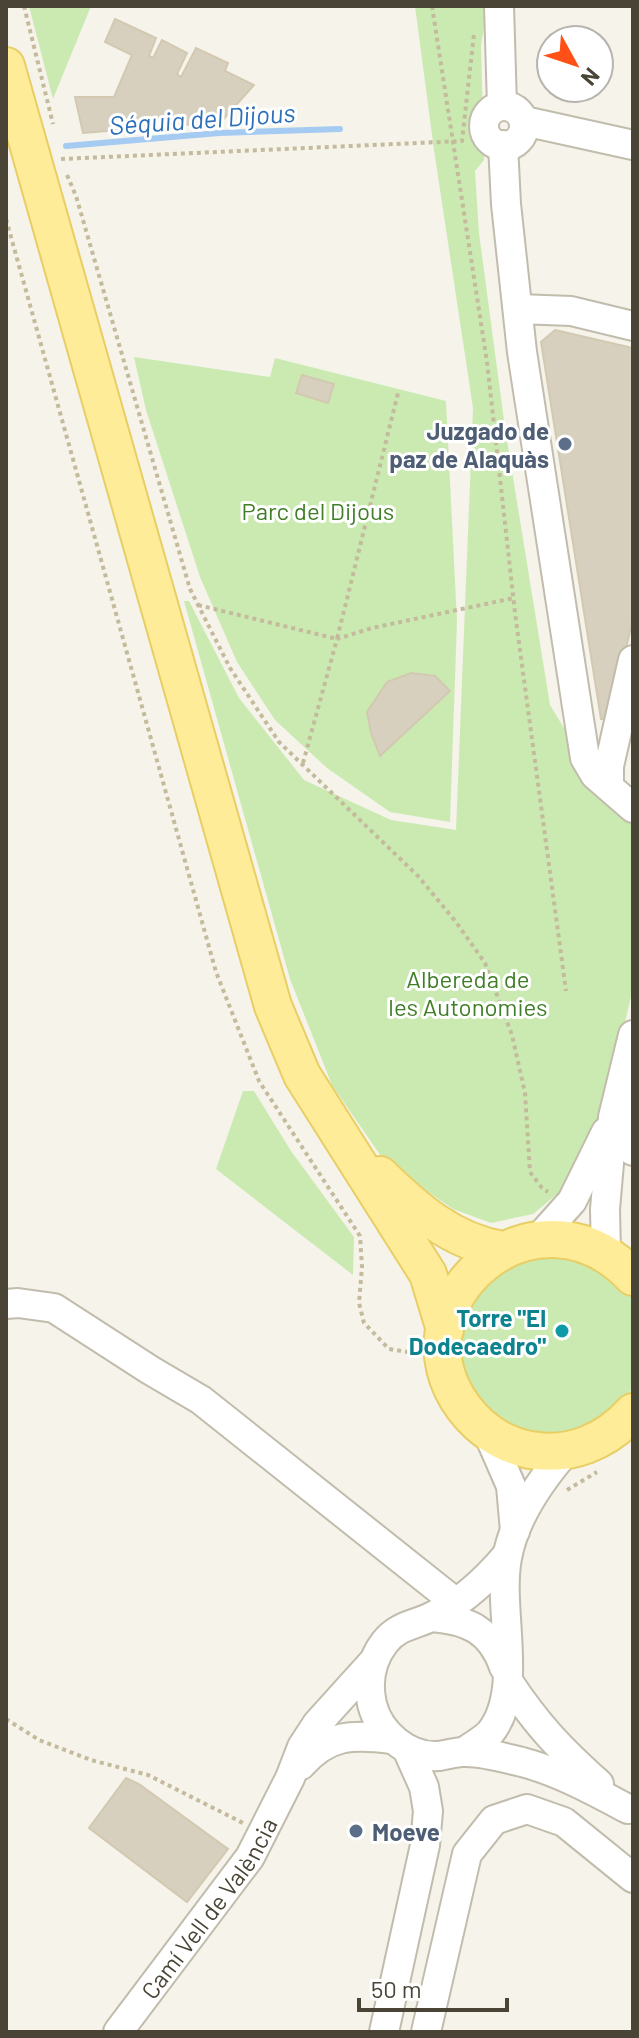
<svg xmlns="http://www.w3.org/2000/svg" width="639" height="2038" font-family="Barlow,sans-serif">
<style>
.green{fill:#cbeab2}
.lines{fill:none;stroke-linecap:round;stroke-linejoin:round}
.stream{stroke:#a5cbf3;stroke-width:6}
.building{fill:#d7d0bf;stroke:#d3c9b1;stroke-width:2}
.minor-casing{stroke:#c1bcac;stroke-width:32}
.major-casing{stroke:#e8ce65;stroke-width:40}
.path{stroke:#c4ba9c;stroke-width:4;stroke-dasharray:4 4;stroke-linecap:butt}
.minor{stroke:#fff;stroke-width:28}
.major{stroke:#ffec99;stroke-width:36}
.service-dot{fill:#5c6f8a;stroke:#fff;stroke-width:3}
.culture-dot{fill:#0f9aa8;stroke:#fff;stroke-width:3}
.labels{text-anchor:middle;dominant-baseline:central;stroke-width:6;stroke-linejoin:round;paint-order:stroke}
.service-label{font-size:24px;font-weight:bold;fill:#4e5e75;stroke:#fff;text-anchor:end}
.park-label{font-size:24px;fill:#407e28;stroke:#fff}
.culture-label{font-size:24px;font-weight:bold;fill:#0d838f;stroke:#fff;text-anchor:end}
.street-label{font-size:24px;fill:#4a4437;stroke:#fff}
.water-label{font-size:26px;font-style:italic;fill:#2c70ba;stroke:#fff}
</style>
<rect width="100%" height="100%" fill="#f5f3ea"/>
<g class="green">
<path d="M29,6H91L53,99Z"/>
<path d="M415,6H488L481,45L484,160L475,171L479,233L505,428L550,705L596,781L633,815V988L603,1115L568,1185L533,1214L491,1223L453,1209L385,1162L332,1085L290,979L184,601H189L239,698L304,780L391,820L456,830L473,408L434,150Z"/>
<path d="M134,357L270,377L275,358L446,401L457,621L450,822L390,812L327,768L275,720L237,662L200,577L146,410Z"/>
<path d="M243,1091H254L291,1151L354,1237L353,1275L216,1169Z"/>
<path d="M570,1255L629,1291L633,1298V1388L617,1409L590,1428L544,1437L507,1427L472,1397L458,1351L459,1331L474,1290L515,1258Z"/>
</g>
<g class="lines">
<path class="stream" d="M66,146L219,133L340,129"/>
</g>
<g class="building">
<path d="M115,19L156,38L149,56L153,58L162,40L187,53L177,74L181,77L196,48L228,63L225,71L254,85L221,122L83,133L75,97H114L132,55L105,42Z"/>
<path d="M555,330L633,348V619L609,720L601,719L541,342Z"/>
<path d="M302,375L334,384L328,403L296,393Z"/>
<path d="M411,673L435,676L450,691L380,756L371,733L367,712L387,682Z"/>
<path d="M126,1778L139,1784L228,1849L187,1902L89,1828Z"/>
</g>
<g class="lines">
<g class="minor-casing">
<g id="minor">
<path d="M499,6L502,106"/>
<circle cx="504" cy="126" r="20"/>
<path d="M524,121L633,145"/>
<path d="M503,145L506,204L522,352L585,758L595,775L633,808"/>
<path d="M518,309L571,311L633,326"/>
<path d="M609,786V766L633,660"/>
<path d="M627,1100L633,1151"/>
<path d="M538,1239L572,1201L606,1132"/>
<path d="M606,1253L605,1209L613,1117L633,1035"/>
<path d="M6,1304L18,1303L54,1308L150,1370L201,1400L455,1602"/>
<path d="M487,1431L511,1486L515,1531"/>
<path d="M507,1555C486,1580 463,1602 433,1616C416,1625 398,1625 385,1642C371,1660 367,1682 372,1704C379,1733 408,1758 439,1756C447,1755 455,1752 463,1752C481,1751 505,1758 522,1762C560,1772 594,1791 628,1809"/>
<path d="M432,1617C468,1620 491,1630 504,1667"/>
<path d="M508,1681C537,1725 560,1749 599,1784"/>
<path d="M465,1751C473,1746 483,1740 490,1733C525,1690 497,1611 507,1558C514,1519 540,1481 566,1451"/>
<path d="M301,1765C328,1734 353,1734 392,1739"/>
<path id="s1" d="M118,2032L250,1857L290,1778L302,1747L317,1724L373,1662"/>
<path d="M384,2032L425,1845L428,1811L424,1787L407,1749"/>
<path d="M426,2032L467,1854L494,1820L527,1809L564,1822L633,1878"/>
</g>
</g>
<g class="major-casing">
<g id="major">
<path d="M6,66L273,1006L302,1075L428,1274L445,1330"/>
<path d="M380,1175C416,1210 451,1241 502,1250"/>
<path d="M633,1277C534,1173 387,1305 464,1408C480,1429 503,1445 530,1450C570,1457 606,1442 633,1412"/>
</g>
</g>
<g class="path">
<path d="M24,6L53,124"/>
<path d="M432,6L487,362L515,613L566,991"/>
<path d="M61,159L462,141L474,34"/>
<path d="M67,175L76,196L190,589L230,668L279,742L418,876L456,922L485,963L512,1035L525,1093L530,1172L542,1188L548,1192"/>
<path d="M6,219L216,972L259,1081L360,1236L362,1267L359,1303L364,1323L389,1349L420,1354"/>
<path d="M198,605L337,639L398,393"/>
<path d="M303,763L337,639L372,628L514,598"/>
<path d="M567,1490L597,1472"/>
<path d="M6,1719L39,1740L91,1760L148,1775L243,1823"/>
</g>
<use href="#minor" class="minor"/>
<use href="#major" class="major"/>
</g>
<g class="service-dot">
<circle cx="565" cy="444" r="8"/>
<circle cx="356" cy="1831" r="8"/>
</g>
<circle class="culture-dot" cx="562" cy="1331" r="8"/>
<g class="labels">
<g class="service-label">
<text x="549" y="430">Juzgado de<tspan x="549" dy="28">paz de Alaquàs</tspan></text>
<text x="372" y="1831" text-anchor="start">Moeve</text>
</g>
<g class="park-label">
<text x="318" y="510">Parc del Dijous</text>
<text x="468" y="978">Albereda de<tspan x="468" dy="28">les Autonomies</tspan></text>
</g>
<g class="culture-label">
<text x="546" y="1317">Torre "El<tspan x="546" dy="28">Dodecaedro"</tspan></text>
</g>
<g class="street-label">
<text stroke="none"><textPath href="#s1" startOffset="154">Camí Vell de València</textPath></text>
</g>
<g class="water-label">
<text transform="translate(202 118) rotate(-4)">Séquia del Dijous</text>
</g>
</g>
<rect width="639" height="2038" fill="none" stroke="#4a4437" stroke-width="16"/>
<g transform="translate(575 64) rotate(130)"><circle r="38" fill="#ffffff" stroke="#b7b4af" stroke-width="2"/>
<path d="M0-6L14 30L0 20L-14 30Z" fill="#ff5117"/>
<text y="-12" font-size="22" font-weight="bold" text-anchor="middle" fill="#4a4437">N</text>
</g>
<path d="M359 1998v12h148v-12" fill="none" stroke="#4a4437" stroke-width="4"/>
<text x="371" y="1998" font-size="24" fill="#4a4437" stroke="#ffffff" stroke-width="6" paint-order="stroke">50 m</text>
</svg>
